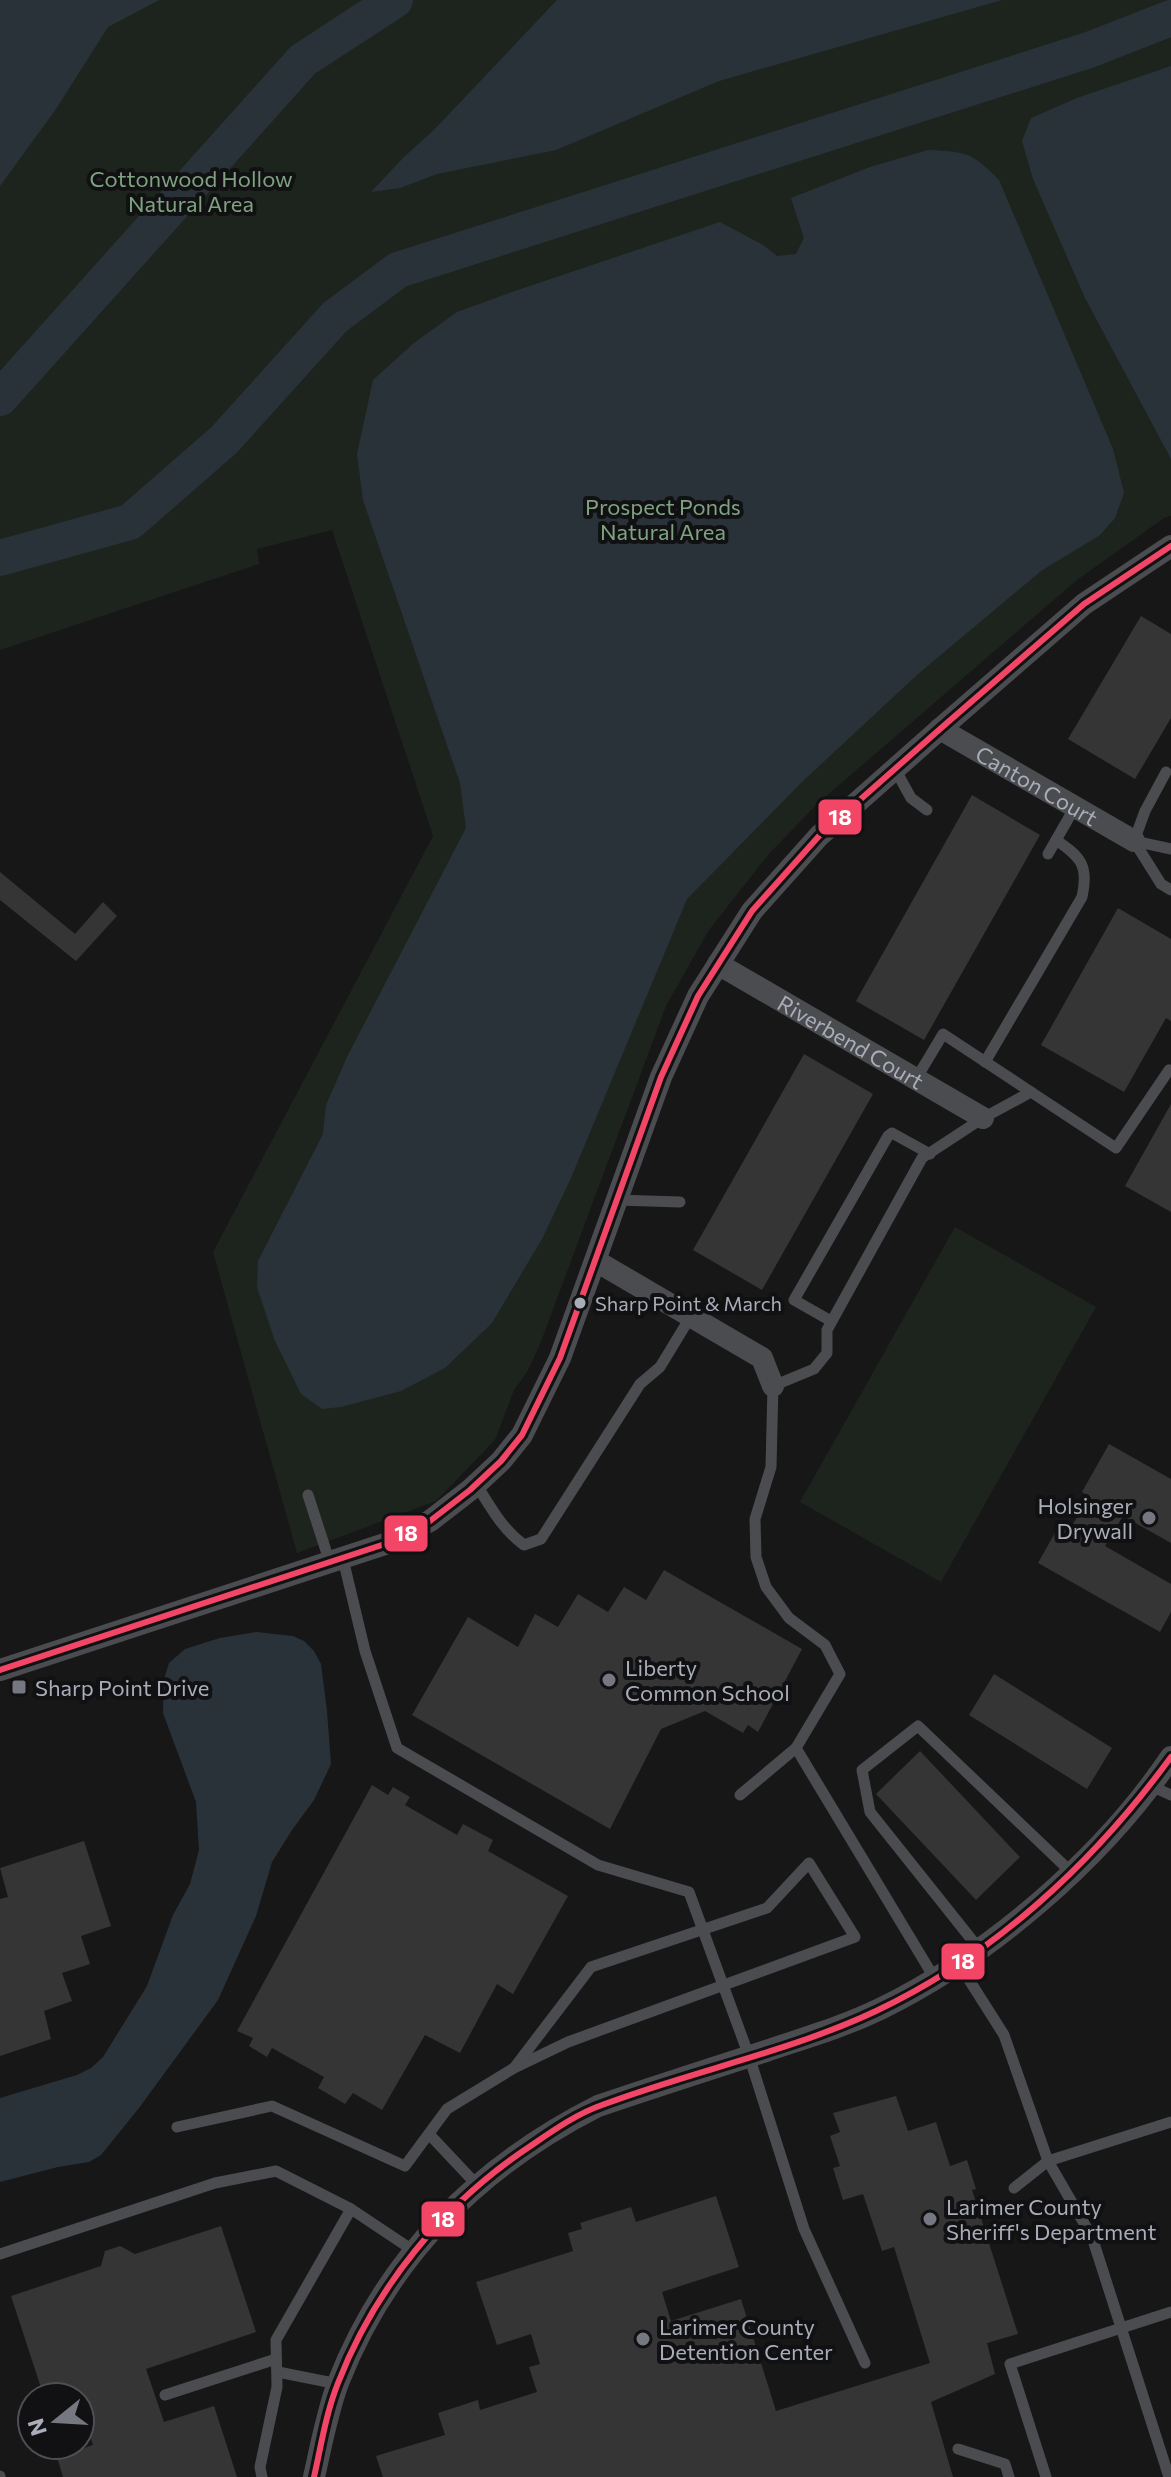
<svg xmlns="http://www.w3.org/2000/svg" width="1171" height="2477" font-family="Commissioner,sans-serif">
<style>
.green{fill:#1d241e}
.water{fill:#2a3239}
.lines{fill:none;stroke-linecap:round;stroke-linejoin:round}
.river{stroke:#2a3239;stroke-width:36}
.building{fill:#353536}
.lane{stroke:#4b4c50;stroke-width:11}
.street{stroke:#4b4c50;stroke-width:22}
.bus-1-casing{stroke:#111113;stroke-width:12}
.bus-1{stroke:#f34667;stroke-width:6}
.bus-dot{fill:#a8adb8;stroke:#111113;stroke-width:3}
.poi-dot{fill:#757880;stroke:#111113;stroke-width:3}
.labels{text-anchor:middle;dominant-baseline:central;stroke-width:8;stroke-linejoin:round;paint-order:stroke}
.bus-label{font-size:20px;fill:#a8adb8;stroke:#111113;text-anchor:start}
.park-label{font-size:22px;fill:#7fa381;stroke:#111113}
.street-label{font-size:22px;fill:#a8adb8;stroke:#111113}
.poi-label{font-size:22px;fill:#a8adb8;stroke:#111113;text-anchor:start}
.line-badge{stroke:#111113;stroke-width:3}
.badge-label{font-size:22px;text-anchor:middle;font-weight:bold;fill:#fff}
</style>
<rect width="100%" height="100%" fill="#171717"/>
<g class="green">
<path d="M0,0H1171V516L1164,518L1077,580L816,805L768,855L709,930L666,1006L539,1347L527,1372L514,1390L495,1440L436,1501L297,1553L213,1252L433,836L332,530L257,549L259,564L0,650Z"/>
<path d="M955,1227L1096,1307L941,1582L800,1502Z"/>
</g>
<g class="water">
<path d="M0,0H159L108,27L56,109L0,186Z"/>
<path d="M557,0H1002L719,81L556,150L437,174L400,188L371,192L405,156L434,130Z"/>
<path d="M1171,66V459L1085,298L1033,179L1022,141L1031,118L1077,98Z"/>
<path d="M928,150C966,152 972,152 999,180L1113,449L1124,493L1115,518L1100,535L1041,571L918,674L802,782L687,899L571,1178L542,1239L492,1323L445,1368L401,1391L341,1407L322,1409L301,1394L275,1341L257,1287L258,1261L323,1134L326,1105L347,1057L466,828L460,783L363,500L357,454L373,380L414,343L457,312L515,291L720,222L763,245L777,256L796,254L804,238L791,198L870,167Z"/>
<path d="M256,1632L293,1636L304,1641L314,1651L321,1664L327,1711L331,1764L314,1800L292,1830L272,1862L256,1916L218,2000L139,2108L101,2155L89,2162L58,2167L0,2182V2098L77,2075L91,2068L103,2057L147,1986L173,1915L190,1884L199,1850L196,1802L163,1713L164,1679L169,1663L185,1649L220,1638Z"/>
</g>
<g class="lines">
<g class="river">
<path d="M0,398L303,60L395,0"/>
<path d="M0,558L130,522L224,440L335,317L398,270L1089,50L1171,18"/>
</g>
</g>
<g class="building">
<path d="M1141,616L1171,634V718L1135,779L1068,739Z"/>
<path d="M972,795L1040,835L924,1040L856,1001Z"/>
<path d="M0,872L75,934L103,902L117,916L76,961L0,900Z"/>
<path d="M1118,908L1171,939V1021L1166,1018L1124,1092L1041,1045Z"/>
<path d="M804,1054L873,1094L762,1290L693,1250Z"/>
<path d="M1171,1104V1212L1125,1186Z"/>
<path d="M1109,1444L1171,1479V1543L1123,1516L1105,1546L1171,1584V1612L1160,1632L1038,1563L1061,1522L1071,1527L1090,1497L1082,1492Z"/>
<path d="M664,1570L802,1649L758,1732L748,1725L743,1733L705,1711L661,1729L610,1829L412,1715L468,1617L518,1647L535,1614L558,1627L578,1594L608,1612L624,1587L646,1600Z"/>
<path d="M994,1674L1112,1748L1087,1789L969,1715Z"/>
<path d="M920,1751L1020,1857L976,1900L876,1794Z"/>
<path d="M372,1785L388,1795L393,1787L410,1797L405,1805L457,1835L463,1824L493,1840L488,1851L568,1896L513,1994L497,1984L460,2053L425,2035L382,2110L353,2093L345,2104L318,2088L324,2077L272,2048L267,2057L249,2046L253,2038L237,2031Z"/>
<path d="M84,1841L111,1926L81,1936L90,1964L62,1973L72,2001L44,2011L51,2039L0,2056V1899L8,1897L0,1868Z"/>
<path d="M896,2096L908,2131L936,2122L950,2166L967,2160L976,2189L972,2190L1018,2334L987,2343L995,2374L931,2402L953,2477H383L376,2456L445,2435L438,2413L478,2400L480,2410L537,2392L529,2367L540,2364L531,2334L497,2345L476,2282L573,2251L568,2233L582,2229L580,2223L631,2207L636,2222L716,2196L739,2267L662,2292L671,2321L741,2299L776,2411L930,2363L894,2247L882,2251L863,2194L843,2200L833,2168L840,2166L830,2136L840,2132L833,2113Z"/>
<path d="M221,2226L256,2332L146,2369L164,2422L214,2406L237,2477H63L57,2457L93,2445L80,2405V2397H78L76,2392L60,2397H44L11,2296L101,2266L105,2251L120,2246L135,2254Z"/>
</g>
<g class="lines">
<g class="lane">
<path d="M895,769L911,798L927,810"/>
<path d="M1134,841L1145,811L1166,772"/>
<path d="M1134,841L1161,884L1171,890"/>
<path d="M1134,841L1171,849"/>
<path d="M1048,854L1075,807"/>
<path d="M985,1062L1082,897C1089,866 1081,857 1056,840"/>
<path d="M916,1079L943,1034L1031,1092"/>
<path d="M617,1200L680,1202"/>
<path d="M831,1321L794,1300L888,1136L892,1133L930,1154"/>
<path d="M476,1484C490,1506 502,1529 524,1545L541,1539L640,1384L660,1367L691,1316"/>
<path d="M308,1495L330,1563"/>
<path d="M343,1559L365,1651L397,1748L598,1865L689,1892L749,2056L804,2229L865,2363"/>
<path d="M796,1748L935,1979"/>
<path d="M1151,1786L1171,1795"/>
<path d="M740,1795L796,1748L840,1674L825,1645L789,1618L766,1587L756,1557L755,1519L771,1467L773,1386L814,1369L827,1353V1330L922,1158L983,1118L1031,1092L1116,1148L1169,1070L1171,1071"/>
<path d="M980,1950L870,1812L862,1770L918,1726L1071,1872"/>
<path d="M959,1964L1004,2035L1048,2161L1092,2237L1169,2477"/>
<path d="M177,2127L272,2106L405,2166L447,2109L514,2068L591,1967L767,1908L809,1863L855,1937L568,2042L514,2068"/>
<path d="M429,2134L477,2185"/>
<path d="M1014,2188L1048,2161L1171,2122"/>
<path d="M0,2254L215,2183L276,2171L351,2209L414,2251"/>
<path d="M278,2372L338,2384"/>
<path d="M165,2395L276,2359"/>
<path d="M958,2449L1005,2464L1009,2477"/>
<path d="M0,2476V2477"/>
<path d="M262,2477L260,2467L277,2387L276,2340L351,2209"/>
<path d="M1046,2477L1010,2364L1171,2312"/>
</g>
<g class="street">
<path id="s1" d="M940,729L1134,841"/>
<path id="s2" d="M718,964L983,1118"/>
<path d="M596,1261L762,1358L773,1386"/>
<path d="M0,1670L388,1543L430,1521L470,1490L501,1461L522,1435L560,1358L661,1077L698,996L752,911L819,836L940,729L1084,604L1171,546"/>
<path d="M314,2477C321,2446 327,2413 338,2383C387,2257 479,2166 598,2106C654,2087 710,2069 766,2051C804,2038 843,2027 880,2009C990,1955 1102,1859 1171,1757"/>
</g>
<g class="bus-1-casing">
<g id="bus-1">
<path d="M0,1670L388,1543L430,1521L470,1490L501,1461L522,1435L560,1358L661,1077L698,996L752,911L819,836L940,729L1084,604L1171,546"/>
<path d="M314,2477C321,2446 326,2413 338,2383C375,2288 443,2204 529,2147C551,2132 576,2114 602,2105C692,2071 789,2052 876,2011C995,1955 1094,1862 1171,1757"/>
</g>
</g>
<use href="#bus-1" class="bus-1"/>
</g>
<circle class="bus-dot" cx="580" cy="1303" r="7"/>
<g class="poi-dot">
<circle cx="1149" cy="1518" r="8"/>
<circle cx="609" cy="1680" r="8"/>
<rect x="11" y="1679" width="16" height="16" rx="4"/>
<circle cx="930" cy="2219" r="8"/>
<circle cx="643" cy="2339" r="8"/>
</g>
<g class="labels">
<g class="bus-label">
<text x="595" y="1303">Sharp Point &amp; March</text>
</g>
<g class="park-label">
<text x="191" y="178">Cottonwood Hollow<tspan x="191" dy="25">Natural Area</tspan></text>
<text x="663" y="506">Prospect Ponds<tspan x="663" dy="25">Natural Area</tspan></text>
</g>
<g class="street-label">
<text stroke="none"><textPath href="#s1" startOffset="112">Canton Court</textPath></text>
<text stroke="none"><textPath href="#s2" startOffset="154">Riverbend Court</textPath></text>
</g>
<g class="poi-label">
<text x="1133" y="1505" text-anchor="end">Holsinger<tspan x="1133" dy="25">Drywall</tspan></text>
<text x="625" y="1667">Liberty<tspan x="625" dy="25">Common School</tspan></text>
<text x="35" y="1687">Sharp Point Drive</text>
<text x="946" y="2206">Larimer County<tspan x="946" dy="25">Sheriff's Department</tspan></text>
<text x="659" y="2326">Larimer County<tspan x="659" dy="25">Detention Center</tspan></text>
</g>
</g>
<g class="line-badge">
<rect x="817" y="798" width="46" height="38" rx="8" fill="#f34667"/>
<rect x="383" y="1514" width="46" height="39" rx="8" fill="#f34667"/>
<rect x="940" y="1942" width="46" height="39" rx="8" fill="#f34667"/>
<rect x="420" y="2200" width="46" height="38" rx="8" fill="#f34667"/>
</g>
<g class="badge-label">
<text x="840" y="825">18</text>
<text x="406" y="1541">18</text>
<text x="963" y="1969">18</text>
<text x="443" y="2227">18</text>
</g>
<g transform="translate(56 2421) rotate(252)"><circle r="38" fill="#111113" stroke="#4d4f55" stroke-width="2"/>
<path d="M0-6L14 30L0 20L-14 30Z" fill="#757880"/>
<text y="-12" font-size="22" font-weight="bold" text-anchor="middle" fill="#a8adb8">N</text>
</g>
</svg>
